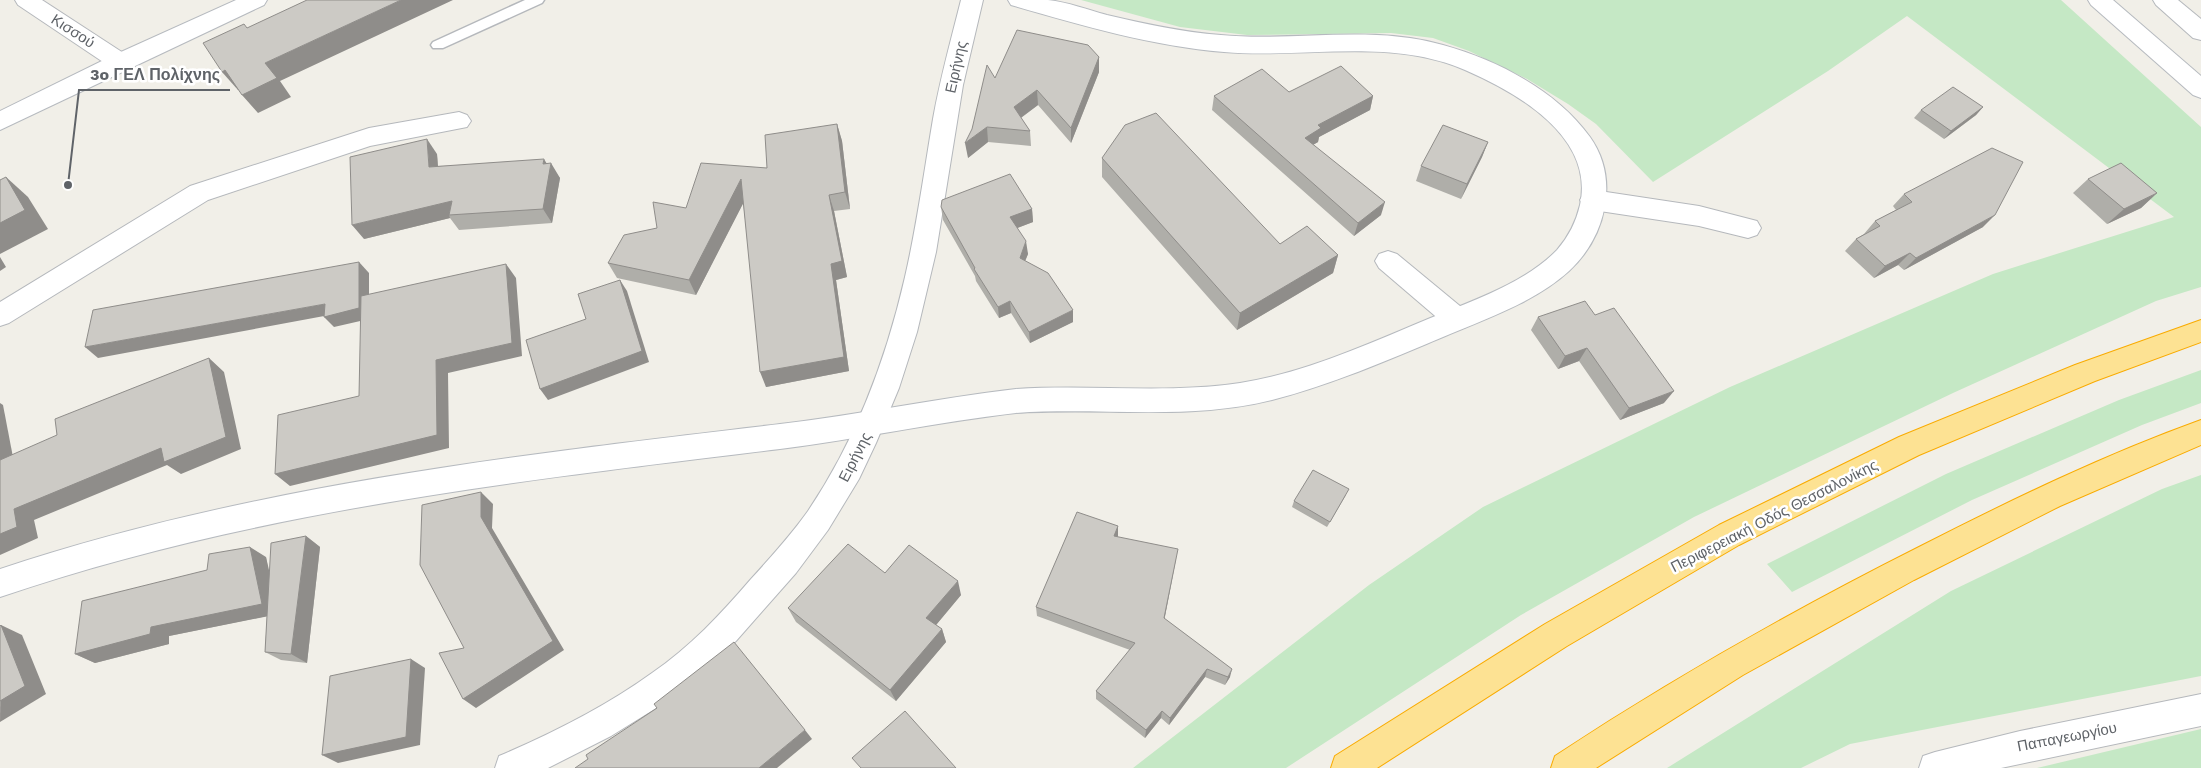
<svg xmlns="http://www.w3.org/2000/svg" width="2201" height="768" font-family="'Work Sans',sans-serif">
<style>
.green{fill:#c5e8c5}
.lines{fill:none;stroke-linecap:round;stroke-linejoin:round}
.lane-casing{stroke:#b5b8bc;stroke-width:3}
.street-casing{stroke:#b5b8bc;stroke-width:2}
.secondary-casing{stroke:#b6babf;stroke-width:2}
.highway-casing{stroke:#f9ab00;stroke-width:2}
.lane{fill:#fff;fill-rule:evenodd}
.street{fill:#fff;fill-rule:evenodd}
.secondary{fill:#fff;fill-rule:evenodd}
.highway{fill:#fde293;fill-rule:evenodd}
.wall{fill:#afaea9}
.shaded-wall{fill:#8f8d8a}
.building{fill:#cccac5;stroke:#8f8d8a}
.labels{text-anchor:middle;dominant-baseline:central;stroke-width:5;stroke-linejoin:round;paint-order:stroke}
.street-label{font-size:15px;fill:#5f6368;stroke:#fff}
.leader{fill:none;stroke:#5f6368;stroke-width:2}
.callout-dot{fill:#5f6368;stroke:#fff;stroke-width:2}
.callout-label{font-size:16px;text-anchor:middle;font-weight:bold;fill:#5f6368;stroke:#fff;stroke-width:5;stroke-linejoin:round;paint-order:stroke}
</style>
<rect width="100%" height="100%" fill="#f1efe8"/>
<g class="green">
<path d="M1081,0H2061L2201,127V287L2156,301L1953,393L1694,517L1521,615L1286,768H1133L1369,585L1483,507L1730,387L1993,274L2174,217L1907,16L1828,71L1653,182L1596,124L1568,104L1527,79L1469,51L1433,38L1391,33L1247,35L1180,27Z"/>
<path d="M2201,370V403L2142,425L1972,500L1792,592L1767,564L1946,474L2119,400Z"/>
<path d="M2201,475V676L1850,744L1801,768H1667L1951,591L2162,489Z"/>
<path d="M2201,729V768H2037Z"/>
</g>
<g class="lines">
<g class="lane-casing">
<path id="lane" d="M525,0H544L542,3L443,48H433L431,45L433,42Z"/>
</g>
<g class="street-casing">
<g id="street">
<path d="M15,0H42L128,56L132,62L128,68L120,70L112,68L18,5Z"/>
<path d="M961,0H983L963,85L936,252L917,332L899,388L876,443L859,479L828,530L796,573L736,641L692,682L661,705L611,736L548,768H495L499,756C553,733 605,707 652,673C690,647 721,614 751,579C771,557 791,535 808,511C856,440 886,360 905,277C917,225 924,172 933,119C940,79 951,40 961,0Z"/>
<path d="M2153,0H2178L2201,19V40L2193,38L2156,5Z"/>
<path d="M459,112L467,115L471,121L467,127L370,146L208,200L9,323L0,326V302L190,186L369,128Z"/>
<path d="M1593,190L1699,206L1757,221L1761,228L1757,235L1748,238L1699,226L1593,210L1584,207L1580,200L1584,193Z"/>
<path d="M1388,251L1397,254L1466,311L1470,319L1466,327L1457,330L1448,327L1379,268L1375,261L1379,254Z"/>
<path d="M2201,694V726L2001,768H1919L1923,756L1935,752L2020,731Z"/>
</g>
</g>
<g class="secondary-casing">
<g id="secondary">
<path d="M236,0H267L264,5L0,130V111L112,56Z"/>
<path d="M1008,0C1021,0 1035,0 1048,0C1068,2 1088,10 1107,15C1145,24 1182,32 1221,35C1294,42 1370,24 1443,45C1497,60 1556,90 1590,137C1620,179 1606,237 1569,271C1535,302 1486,319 1443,337C1388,360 1331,385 1272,400C1189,421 1101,407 1016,413C937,422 859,439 780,449C517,481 251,511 0,597V569C252,485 518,455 780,424C859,415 937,398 1016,389C1090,384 1166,394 1240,383C1305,373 1368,344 1428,319C1471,301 1524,284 1557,250C1569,236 1576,222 1580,205C1595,137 1518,93 1465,70C1389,37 1304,59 1224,52C1152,46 1080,25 1011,5Z"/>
<path d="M2088,0H2113L2201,76V98L2193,95L2091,5Z"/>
</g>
</g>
<g class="highway-casing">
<g id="highway">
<path d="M2201,320V342L2095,381L1919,455L1739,545L1567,646L1377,768H1331L1335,756L1545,624L1719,525L1899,437L2075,365Z"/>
<path d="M2201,420V445L2060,506L1914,580L1743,675L1596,768H1551L1555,756C1672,679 1794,610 1919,547C2011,500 2104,455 2201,420Z"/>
</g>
</g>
<use href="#lane" class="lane"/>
<use href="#street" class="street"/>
<use href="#secondary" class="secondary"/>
<use href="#highway" class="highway"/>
</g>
<g class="wall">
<path d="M1099,57V72L1071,143L1038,105L1021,118L1030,131L1031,146L988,142L968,158L995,78Z"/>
<path d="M1289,92L1373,96L1370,110L1319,137L1318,142L1313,145L1381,215L1354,236L1212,110L1214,96Z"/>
<path d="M1983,107L1976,115L1944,139L1914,118L1921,110Z"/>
<path d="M837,124L842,141L850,209L834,211L847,277L836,280L849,371L766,387L743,203L696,295L617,278L608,263L657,228L686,208L767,168Z"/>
<path d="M1488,142L1482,157L1461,199L1416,181L1421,166Z"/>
<path d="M437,154L438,166L547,164L560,178L552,223L459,230L450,218L364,239Z"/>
<path d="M1102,158L1280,244L1338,255L1333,273L1237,330L1102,177Z"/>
<path d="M2088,179L2157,193L2141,208L2107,224L2073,193Z"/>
<path d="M1904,194L1983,227L1904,270L1898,265L1874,278L1845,251L1856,239L1864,234L1875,221L1896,210L1893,206Z"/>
<path d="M941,207L1032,209L1033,222L1017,228L1028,254L1025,261L1073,322L1030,343L1011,313L999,318L976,281L975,276L943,220Z"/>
<path d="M1595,315L1664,403L1620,420L1579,361L1558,369L1531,330L1538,317Z"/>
<path d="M1346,495L1327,527L1292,507L1294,501Z"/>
<path d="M1118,526V537L1176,559L1164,619L1230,677L1225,685L1205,677L1169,725L1161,718L1145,738L1096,699V691L1130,650L1037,616L1036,607Z"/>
<path d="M306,536L320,547L307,663L281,660L265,652L267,616L169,636V644L95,663L75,654L266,557L269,574Z"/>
<path d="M885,573L961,595L936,625L942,629L946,642L896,701L796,622L788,608Z"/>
</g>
<g class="shaded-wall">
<path d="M401,0H453L280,81L291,97L258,113L242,95L265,63Z"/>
<path d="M1099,57V72L1071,143V128Z"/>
<path d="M225,70L241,89L238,90L222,72Z"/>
<path d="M1037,90L1038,105L1015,122L1014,107Z"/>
<path d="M1373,96L1370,110L1319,137L1318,142L1302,151L1305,138L1318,125Z"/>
<path d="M1983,107L1976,115L1944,139L1951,131Z"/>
<path d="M837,124L842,141L850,209L845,192Z"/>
<path d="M987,127L988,142L968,158L965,143Z"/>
<path d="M427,139L437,154L439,182L429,167Z"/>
<path d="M1488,142L1482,157L1461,199L1467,184Z"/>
<path d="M544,159L550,169L551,163L560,178L552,223L543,209V164Z"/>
<path d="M6,177L28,197L48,229L0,254V223Z"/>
<path d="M741,179L747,196L696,295L689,280Z"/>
<path d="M2157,193L2141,208L2107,224L2124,209Z"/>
<path d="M829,195L834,211L847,277L836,280L849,371L766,387L760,372L831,264Z"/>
<path d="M452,201L449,215L450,218L364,239L352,225Z"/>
<path d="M1385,202L1381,215L1354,236L1358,223Z"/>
<path d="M1032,209L1033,222L1012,230L1010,217Z"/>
<path d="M1995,215L1983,227L1904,270L1916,258Z"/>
<path d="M1026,241L1028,254L1021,271L1020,258Z"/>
<path d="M1910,253L1898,265L1874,278L1885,266Z"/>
<path d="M1338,255L1333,273L1237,330L1240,313Z"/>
<path d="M0,257L6,267L0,271Z"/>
<path d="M359,262L369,273V319L334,327L324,317Z"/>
<path d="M506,264L516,278L522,356L448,373L449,448L290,486L275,474L436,360Z"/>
<path d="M620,280L627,291L649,362L548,400L540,389Z"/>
<path d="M1010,301L1011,313L999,318L998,307Z"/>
<path d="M325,304L335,314L98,358L85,347Z"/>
<path d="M1073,310V322L1030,343L1029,332Z"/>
<path d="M1587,348L1579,361L1558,369L1565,356Z"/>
<path d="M209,358L224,372L241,449L181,474L167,465L34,520L38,538L0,555V534L14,509Z"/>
<path d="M1674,391L1664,403L1620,420L1629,408Z"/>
<path d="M0,403L3,405L16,473L0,463Z"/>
<path d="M481,492L493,504L492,528L564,650L476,708L463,699L481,517Z"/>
<path d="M1118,526V536L1114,546V536Z"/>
<path d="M306,536L320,547L307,663L291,654Z"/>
<path d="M250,547L266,557L279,614L169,636V644L95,663L75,654L151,627Z"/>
<path d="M1178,549L1176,559L1163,627L1164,618Z"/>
<path d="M958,581L961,595L931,631L926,618Z"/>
<path d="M1,625L22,635L46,694L0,722Z"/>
<path d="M942,629L946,642L896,701L890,690Z"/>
<path d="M411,659L425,668L420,745L338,763L322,755Z"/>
<path d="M1207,669L1205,677L1169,725L1170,718Z"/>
<path d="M1232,669L1230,677L1225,685L1228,677Z"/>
<path d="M1162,711L1161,718L1145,738L1146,730Z"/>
<path d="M805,730L812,739L777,768H759Z"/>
</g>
<g class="building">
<path d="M307,0H401L265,63L277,78L242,95L225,70L222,72L203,43L244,24L247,28Z"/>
<path d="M1017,30L1088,45L1099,57L1071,128L1037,90L1014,107L1030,131L987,127L965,143L972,129L987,65L995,78Z"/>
<path d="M1341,66L1373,96L1318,125L1321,128L1305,138L1385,202L1358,223L1214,96L1262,69L1289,92Z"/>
<path d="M1953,87L1983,107L1951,131L1921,110Z"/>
<path d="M1156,113L1280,244L1307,226L1338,255L1240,313L1102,158L1125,125Z"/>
<path d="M837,124L845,192L829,195L842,261L831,264L844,357L760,372L741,179L689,280L608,263L624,235L657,228L653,202L686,208L701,163L767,168L765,135Z"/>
<path d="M1443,125L1488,142L1467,184L1421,166Z"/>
<path d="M427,139L429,167L544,159L543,164L551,163L543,209L449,215L452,201L352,225L350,157Z"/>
<path d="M1992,148L2023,162L1995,215L1916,258L1910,253L1885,266L1856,239L1880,226L1875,221L1912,202L1904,194Z"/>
<path d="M2121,163L2157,193L2124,209L2088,179Z"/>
<path d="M1010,174L1032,209L1010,217L1026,241L1020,258L1048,273L1073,310L1029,332L1010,301L998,307L974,269L975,268L941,207L942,200Z"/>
<path d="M6,177L25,210L0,223V180Z"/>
<path d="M359,262V308L324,317L325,304L85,347L93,310Z"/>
<path d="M506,264L512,343L436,360L437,435L275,474L278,415L359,396L361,296Z"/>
<path d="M620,280L642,351L540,389L526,340L586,319L578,294Z"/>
<path d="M1585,301L1595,315L1614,308L1674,391L1629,408L1587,348L1565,356L1538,317Z"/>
<path d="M209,358L226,437L164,462L161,448L14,509L17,527L0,534V460L57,435L55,419Z"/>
<path d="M1313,470L1349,489L1330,522L1294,501Z"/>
<path d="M481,492V517L553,641L463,699L439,653L464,648L420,565L422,505Z"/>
<path d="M1077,512L1118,526L1114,536L1178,549L1164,618L1232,669L1228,677L1207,669L1170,718L1162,711L1146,730L1096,691L1135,643L1036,607Z"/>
<path d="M306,536L291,654L265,652L271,543Z"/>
<path d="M848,544L885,573L909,545L958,581L926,618L942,629L890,690L788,608Z"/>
<path d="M250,547L262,604L151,627L150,634L75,654L82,601L207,570L209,554Z"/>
<path d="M1,625L25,686L0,701V626Z"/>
<path d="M734,642L805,730L759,768H575L588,759L586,755L657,708L654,704Z"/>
<path d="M411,659L406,737L322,755L330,676Z"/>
<path d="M905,711L956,768H861L852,758Z"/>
</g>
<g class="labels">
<g class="street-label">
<text transform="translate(73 31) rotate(33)">Κισσού</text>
<text transform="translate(956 67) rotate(-77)">Ειρήνης</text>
<text transform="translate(855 457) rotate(-63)">Ειρήνης</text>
<text transform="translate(1774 516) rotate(-27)">Περιφερειακή Οδός Θεσσαλονίκης</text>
<text transform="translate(2067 737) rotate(-11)">Παπαγεωργίου</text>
</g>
</g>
<path class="leader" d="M68 185L79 90H230"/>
<circle class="callout-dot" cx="68" cy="185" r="5"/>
<g class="callout-label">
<text x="155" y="80">3o ΓΕΛ Πολίχνης</text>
</g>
</svg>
